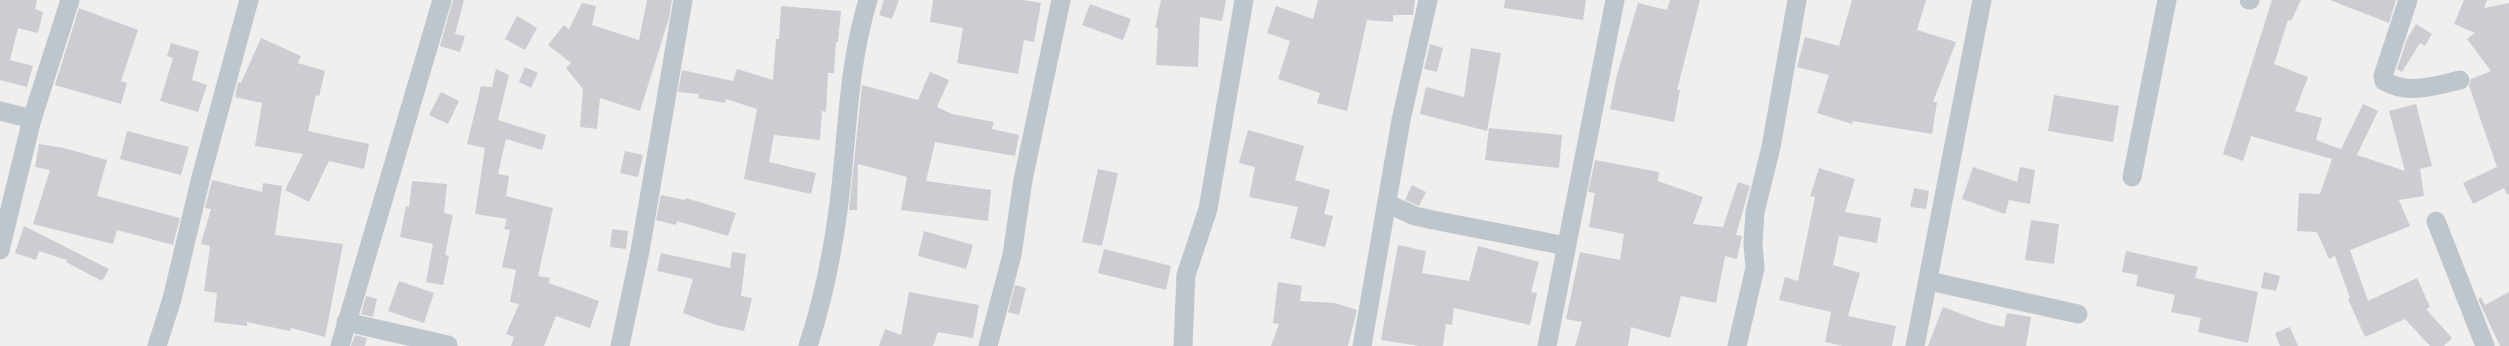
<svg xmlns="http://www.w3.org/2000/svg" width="2509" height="346" font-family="'Archivo Narrow',sans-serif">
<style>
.building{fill:#cbcdd3}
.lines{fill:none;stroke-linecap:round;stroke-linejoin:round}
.minor{stroke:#bdc6cd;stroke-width:19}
</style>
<rect width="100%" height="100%" fill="#f1eeee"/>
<g class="building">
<path d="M0,0H37L35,9L43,12L38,33L18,28L10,60L33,66L27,87L0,80Z"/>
<path d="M453,0H464L455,34L465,36L460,52L440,46Z"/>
<path d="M647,0H672L669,18L640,111L600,98L597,129L580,127L583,89L566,68L571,63L548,45L564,25L569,29L582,3L596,6L592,25L639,40Z"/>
<path d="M884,0H899L892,19L879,15Z"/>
<path d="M933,0H1024L1041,3L1034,42L1024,40L1018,74L957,63L963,28L930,22Z"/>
<path d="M1161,0H1226L1222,21L1200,17L1198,67L1156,65L1158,28H1155Z"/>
<path d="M1318,0H1415L1413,15H1393V22L1367,20L1347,111L1317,103L1320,93L1278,79L1290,41L1267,33L1276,6L1313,19Z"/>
<path d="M1505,0H1586L1583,20L1504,8Z"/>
<path d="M1670,0H1700L1677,90H1680L1674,122L1610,109L1617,75L1638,3L1667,10Z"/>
<path d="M1852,0H1926L1917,30L1956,42L1933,102H1937L1932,134L1853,121L1852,124L1817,113L1829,75L1797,67L1805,37L1839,46Z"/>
<path d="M2272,0H2301L2291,21L2288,20L2274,64L2308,77L2295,111L2322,118L2316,140L2341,149L2363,104L2378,111L2357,155L2405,171L2389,111L2416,104L2432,166L2420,169L2424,196L2399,200L2410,226L2350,250L2368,301L2417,278L2430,307L2426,309L2452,338L2444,346H2430L2405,319L2365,337L2348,299L2350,298L2335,256L2329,259L2317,232L2297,231L2299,193L2320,194L2332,159L2251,136L2243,161L2223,154Z"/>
<path d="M2330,0H2396L2389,23Z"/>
<path d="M2464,0H2487L2484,8L2509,3V194L2507,195L2504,188L2473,204L2463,183L2497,167L2469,86L2471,79L2491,71L2467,39L2475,33L2454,24Z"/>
<path d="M1090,4L1131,19L1123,40L1082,25Z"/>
<path d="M781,6L841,11L838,42H836L834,73H828L826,112L822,111L820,140L774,135L769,162L816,173L811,194L744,179L757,109L726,99L725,103L698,98L699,94L678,92L682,70L733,81L737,69L773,80L776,39H779Z"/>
<path d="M79,8L138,30L121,81L127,83L121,104L55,85Z"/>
<path d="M517,16L537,28L525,50L505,39Z"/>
<path d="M2416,24L2432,34L2425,46L2420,43L2402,72L2397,69L2407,39Z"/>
<path d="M261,38L301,56L298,63L325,71L319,96L316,95L308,131L369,144L364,169L329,161L309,202L285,190L303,154L255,146L262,103L235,97L238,82L241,83Z"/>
<path d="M171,43L199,51L192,80L207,85L198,112L160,101L173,58L167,56Z"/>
<path d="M1430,44L1443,48L1437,72L1424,69Z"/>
<path d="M1471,48L1501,53L1487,131L1420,114L1426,87L1464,97Z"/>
<path d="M525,67L538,73L531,88L519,82Z"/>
<path d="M496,69L509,75L498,120L546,135L542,150L506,139L498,174L509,176L506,196L553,208L538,276L550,278L549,283L599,301L590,328L556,316L544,346H511L514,337L506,334L519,304L510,302L516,270L502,267L510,230L504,229L507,219L475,214L485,148L467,144L481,86L492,87Z"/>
<path d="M930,72L949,80L937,107L952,114L994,122L992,129L1019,135L1015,156L935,142L926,181L991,190L988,221L901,210L907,177L858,164L857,210H849L862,85L918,100Z"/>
<path d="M441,92L459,101L448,124L429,115Z"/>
<path d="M2054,95L2119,106L2113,142L2048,131Z"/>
<path d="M1489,128L1562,135L1559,168L1485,160Z"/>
<path d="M1248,130L1304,146L1295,180L1330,190L1324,214L1333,216L1325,247L1290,238L1298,207L1249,197L1255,167L1239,163Z"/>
<path d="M127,131L189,147L181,175L120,159Z"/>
<path d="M39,144L64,148L107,160L97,196L180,218L173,245L117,230L113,244L33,224L50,170L35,167Z"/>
<path d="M625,151L643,155L638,177L620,173Z"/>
<path d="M1595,160L1659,172L1658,181L1703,197L1693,224L1723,227L1738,182L1750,186L1736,235L1742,236L1737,259L1725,256L1716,303L1681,296L1670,338L1631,327L1628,346H1575L1582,322L1566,319L1580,252L1620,260L1624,234L1589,227L1595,193L1588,192Z"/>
<path d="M1973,167L2017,182L2020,167L2035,170L2030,204L2009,200L2005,214L1962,199Z"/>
<path d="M1819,168L1855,179L1845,212L1881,218L1877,243L1839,236L1833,265L1860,273L1848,316L1896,326L1892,346H1843L1825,342L1831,312L1779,300L1785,277L1798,281L1815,197L1810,196Z"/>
<path d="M1098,169L1118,173L1102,246L1082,242Z"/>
<path d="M212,180L262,192L263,183L282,186L275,235L343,244L325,337L291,328L290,331L247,322V326L214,322L217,293L204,291L210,246L201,244L211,209L205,208Z"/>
<path d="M412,181L447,184L444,213L453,215L445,255L449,256L443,285L426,282L433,244L400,237L406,206L409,207Z"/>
<path d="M1412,185L1426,192L1419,206L1405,200Z"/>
<path d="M1914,188L1929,191L1926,209L1910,207Z"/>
<path d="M661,195L685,200L686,198L736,213L728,236L677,221L676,225L656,220Z"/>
<path d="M2031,220L2059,224L2054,264L2025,260Z"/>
<path d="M24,226L109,269L102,281L66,262L67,260L39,251L36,260L15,253Z"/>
<path d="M612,229L628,231L626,249L610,247Z"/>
<path d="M924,231L973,245L966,269L918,256Z"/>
<path d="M1398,245L1426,251L1422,273L1469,281L1478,246L1539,262L1531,292L1537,293L1530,325L1454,308L1452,325L1446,324L1443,346H1420L1381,340Z"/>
<path d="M1104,249L1171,266L1166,290L1098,273Z"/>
<path d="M2126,251L2198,267L2195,278L2258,292L2248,343L2198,332L2201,318L2171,312L2175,295L2136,286L2138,275L2122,272Z"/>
<path d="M732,252L746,254L741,296L752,298L744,331L716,325L683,313L693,279L657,271L661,253L730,268Z"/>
<path d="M2264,272L2280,276L2276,291L2261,288Z"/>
<path d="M399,281L434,293L424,323L388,311Z"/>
<path d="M1278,282L1302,286L1300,301L1335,303L1357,310L1348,346H1271L1279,324L1273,323Z"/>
<path d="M1015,285L1026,288L1019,315L1008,312Z"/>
<path d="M909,292L979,305L973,338L938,332L933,346H879L885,329L901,335Z"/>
<path d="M2509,292V346H2500L2478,299L2481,297L2485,305Z"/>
<path d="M366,296L377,299L373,317L361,314Z"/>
<path d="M1943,307L1986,323L2004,327L2007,313L2031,317L2026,346H1928Z"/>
<path d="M2290,327L2298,346H2280L2275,333Z"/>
<path d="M355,335L367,338L365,346H351Z"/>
</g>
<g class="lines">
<g class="minor">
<path d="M2249,0H2250"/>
<path d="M2408,0L2383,76L2384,81C2408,95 2435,86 2460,80"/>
<path d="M0,111L32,119"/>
<path d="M2132,177L2167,0"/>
<path d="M1388,204L1415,216L1433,220L1566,246"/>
<path d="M2436,221L2485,346"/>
<path d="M0,250L32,119L70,0"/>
<path d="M1929,281L2078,314"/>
<path d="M346,322L448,345"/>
<path d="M157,346L172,299L201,177L249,0"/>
<path d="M340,346L442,0"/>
<path d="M620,346L640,251L683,0"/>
<path d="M808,346C825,295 835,240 841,186C848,121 849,63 868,0"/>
<path d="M988,346L1012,255L1023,180L1061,0"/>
<path d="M1183,346L1186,275L1208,209L1244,0"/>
<path d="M1362,346L1401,120L1428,0"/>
<path d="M1547,346L1615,0"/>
<path d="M1737,346L1755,268L1753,244L1755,212L1771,147L1797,0"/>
<path d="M1915,346L1982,0"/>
</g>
</g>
</svg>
